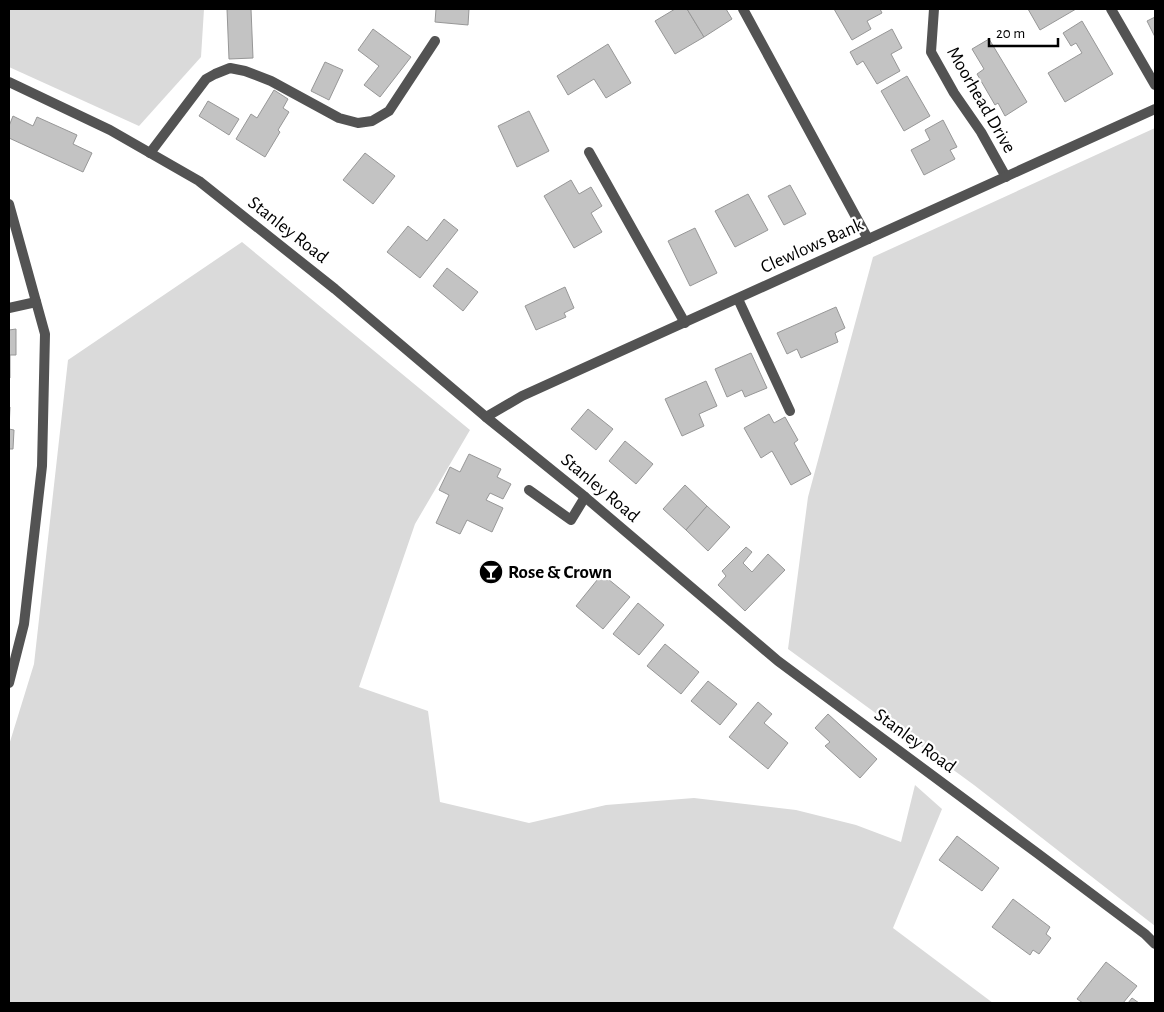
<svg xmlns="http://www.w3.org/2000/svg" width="1164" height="1012" font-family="'Alegreya Sans',sans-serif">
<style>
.green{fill:#dadada}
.building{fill:#c3c3c3;stroke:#979797}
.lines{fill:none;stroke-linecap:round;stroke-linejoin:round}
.service{stroke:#535353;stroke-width:10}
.minor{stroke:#535353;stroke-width:10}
.tertiary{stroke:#535353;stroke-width:10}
.labels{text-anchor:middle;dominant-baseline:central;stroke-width:4.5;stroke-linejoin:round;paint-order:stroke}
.street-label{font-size:19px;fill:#000;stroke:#fff}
.poi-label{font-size:19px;font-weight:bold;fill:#000;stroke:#fff;text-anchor:start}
</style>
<rect width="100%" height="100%" fill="#fff"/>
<g class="green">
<path d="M9,9H204L201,57L139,126L9,67Z"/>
<path d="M1155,128V926L974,785L788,649L808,497L873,257Z"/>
<path d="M242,242L470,430L415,524L359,687L428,711L440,802L529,823L606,805L694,798L796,810L856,825L901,842L915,785L942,809L893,928L993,1003H9V745L34,664L68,360Z"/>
</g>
<g class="building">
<path d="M227,9H251L253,58L229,59Z"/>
<path d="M436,9H469L468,25L435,22Z"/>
<path d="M675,9H687L704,37L675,54L655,21Z"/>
<path d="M687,9H726L732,19L704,37Z"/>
<path d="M834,9H880L882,13L867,21L871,29L852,40Z"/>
<path d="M1028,9H1076L1040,30Z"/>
<path d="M1155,17V37L1147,21Z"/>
<path d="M1082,21L1113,74L1065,102L1048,73L1082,53L1076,43L1071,46L1063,33Z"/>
<path d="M373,29L411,57L380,97L364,85L379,66L358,50Z"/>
<path d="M892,29L902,48L891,54L900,71L877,84L863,61L857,65L850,52Z"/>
<path d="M989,39L1027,102L1005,116L998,103L995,105L977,74L984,69L972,49Z"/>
<path d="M608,44L631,83L606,98L594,79L568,95L557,76Z"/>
<path d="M325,62L343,70L329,100L311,91Z"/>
<path d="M907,76L930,116L904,131L881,91Z"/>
<path d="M274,90L288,99L283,108L289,112L278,130L280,132L265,157L236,139L251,114L257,118Z"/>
<path d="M208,101L239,119L229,135L199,116Z"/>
<path d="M529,111L549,151L517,167L498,126Z"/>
<path d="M13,116L33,126L37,117L77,135L73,144L92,153L83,172L9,138V126Z"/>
<path d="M943,120L957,147L950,150L955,159L924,175L911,150L930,140L925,130Z"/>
<path d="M365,153L395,176L373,204L343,180Z"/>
<path d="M571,180L579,194L591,187L602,206L591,213L602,232L574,248L544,196Z"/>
<path d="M790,185L806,214L784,225L768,196Z"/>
<path d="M748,194L768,230L735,247L715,211Z"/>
<path d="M444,219L458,230L420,278L387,252L408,226L427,241Z"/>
<path d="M695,228L717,273L690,286L668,241Z"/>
<path d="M447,268L478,292L463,311L433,286Z"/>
<path d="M565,287L574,308L564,313L566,317L536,330L525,306Z"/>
<path d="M836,307L845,328L835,333L838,342L801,358L797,349L787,354L777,333Z"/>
<path d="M16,329V355H10V378H9V330Z"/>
<path d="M751,353L767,388L745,397L742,390L727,397L715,369Z"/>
<path d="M706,381L717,406L699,414L704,426L682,436L665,399Z"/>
<path d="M9,407H10L9,429L14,430L13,449H9Z"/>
<path d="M588,409L613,429L596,450L571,429Z"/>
<path d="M769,414L774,423L785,417L798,440L794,443L811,474L791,485L772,451L761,458L744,428Z"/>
<path d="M625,441L653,464L636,484L609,461Z"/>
<path d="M469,454L501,469L497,477L511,484L503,499L490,493L486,500L503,508L492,532L467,520L460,534L436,523L449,495L439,490L450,467L460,472Z"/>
<path d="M685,485L707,506L686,530L663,509Z"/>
<path d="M707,506L730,527L708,551L686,530Z"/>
<path d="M746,547L752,552L743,563L752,572L768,554L785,570L745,611L718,585L726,576L722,571Z"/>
<path d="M602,574L630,597L603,629L576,606Z"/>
<path d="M638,603L664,625L639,655L613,634Z"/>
<path d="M665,644L699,672L681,694L647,666Z"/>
<path d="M708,681L737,704L720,725L691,701Z"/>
<path d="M758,702L772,714L764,723L788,743L768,769L729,737Z"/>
<path d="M828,714L877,759L860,778L825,746L830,742L815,728Z"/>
<path d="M957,836L999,868L982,891L939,860Z"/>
<path d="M1013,899L1050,927L1046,934L1051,938L1039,954L1033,950L1030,955L992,927Z"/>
<path d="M1106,962L1137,986L1123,1003H1083L1077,999Z"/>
<path d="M1132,998L1139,1003H1128Z"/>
</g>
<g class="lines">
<g class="service">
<path d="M743,9L868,239"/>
<path d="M589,152L685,323"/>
<path d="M150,153L206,79L215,74L230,68L245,71L271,81L339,118L358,123L372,121L389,111L435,41"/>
<path d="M738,299L790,411"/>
<path d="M529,490L571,520L585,497"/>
</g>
<g class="minor">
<path d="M934,9L931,52L954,93L981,132L1006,177"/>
<path d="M1111,9L1155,85"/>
<path d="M9,204L45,334L42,466L24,624L9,683"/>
<path d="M9,308L36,302"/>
</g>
<g class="tertiary">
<path d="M9,82L110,130L199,181L335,289L486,417L585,497L778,661L1037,853L1145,934L1155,944"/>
<path d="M486,417L522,396L1155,109"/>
</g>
</g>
<defs>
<g id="bar-disc" transform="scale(1.25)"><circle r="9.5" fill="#000" stroke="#fff"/><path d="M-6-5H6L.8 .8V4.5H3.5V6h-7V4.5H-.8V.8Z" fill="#fff"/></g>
</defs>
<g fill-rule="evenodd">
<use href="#bar-disc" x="491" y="572"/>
</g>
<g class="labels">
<g class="street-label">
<text transform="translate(981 100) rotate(60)">Moorhead Drive</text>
<text transform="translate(288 230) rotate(38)">Stanley Road</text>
<text transform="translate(812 246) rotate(-24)">Clewlows Bank</text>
<text transform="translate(600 488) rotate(40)">Stanley Road</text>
<text transform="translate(915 741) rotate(36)">Stanley Road</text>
</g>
<g class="poi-label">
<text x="508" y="572">Rose &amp; Crown</text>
</g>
</g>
<rect width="1164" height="1012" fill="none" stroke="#000000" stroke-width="20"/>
<path d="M989 38v8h69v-8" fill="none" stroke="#000000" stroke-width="2.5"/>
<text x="996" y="38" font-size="15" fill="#000000" stroke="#ffffff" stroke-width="4" paint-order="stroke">20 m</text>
</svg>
